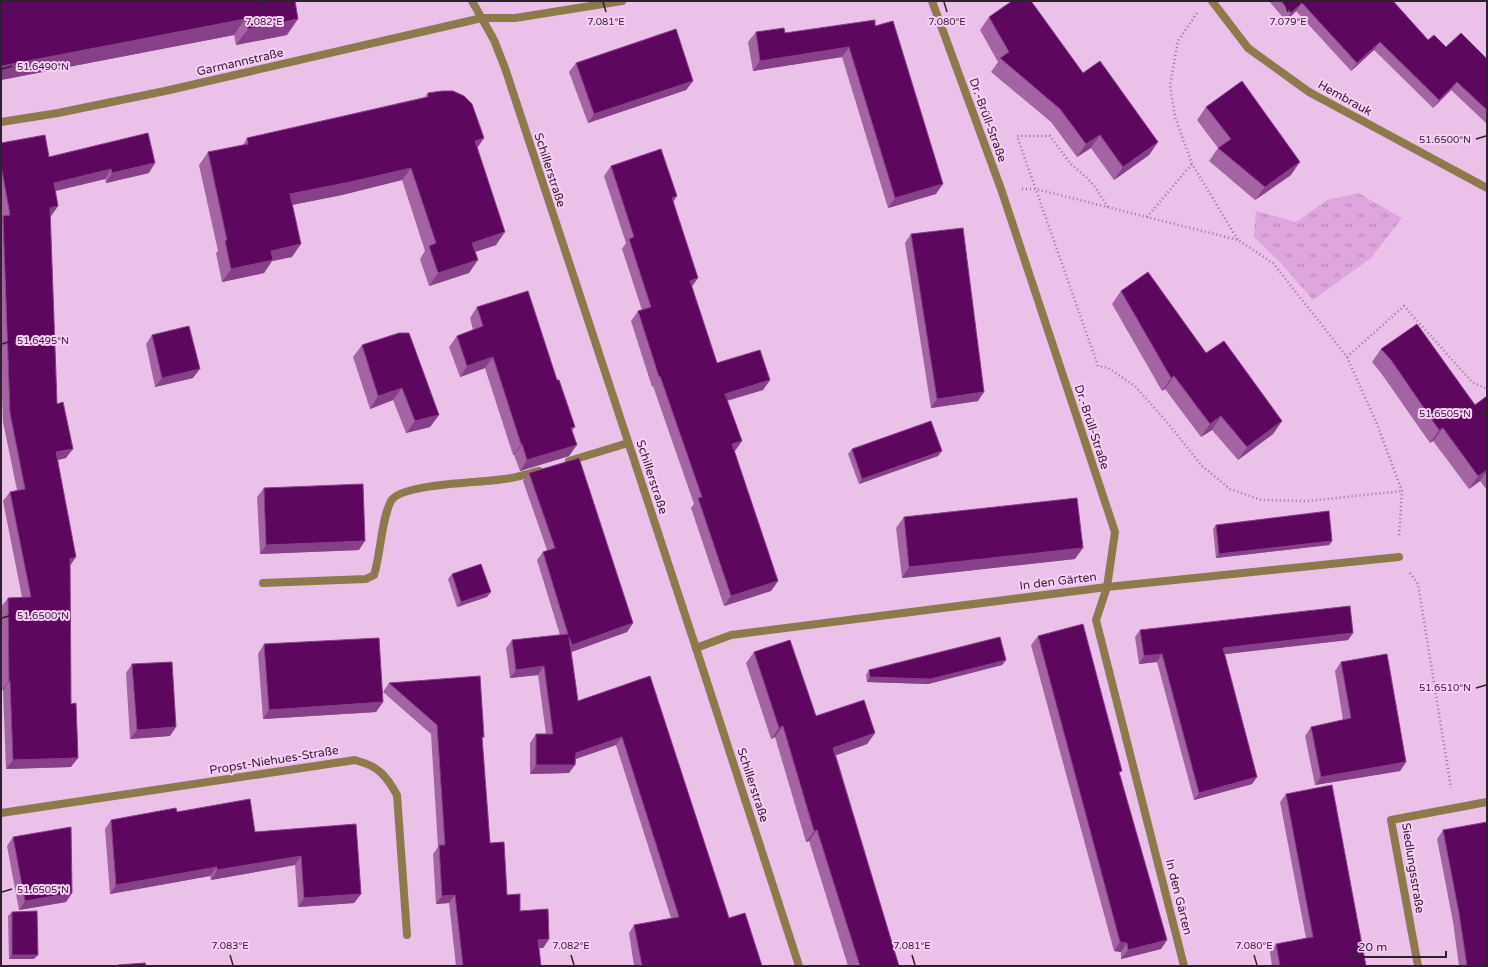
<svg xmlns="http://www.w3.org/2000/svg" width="1488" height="967" font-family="'Varela Round',sans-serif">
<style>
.park{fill:url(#park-tufts)}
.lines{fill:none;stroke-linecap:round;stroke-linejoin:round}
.path{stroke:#977896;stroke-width:2.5;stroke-dasharray:1 3;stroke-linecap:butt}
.service{stroke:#8d794c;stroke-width:8}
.minor{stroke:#8d794c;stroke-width:8}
.tertiary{stroke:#8d794c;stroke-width:8}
.wall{fill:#a464a4}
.shaded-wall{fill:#883f89}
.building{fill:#5d075f;stroke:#883f89}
.ticks{fill:none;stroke:#2f1f2f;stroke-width:1.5}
.labels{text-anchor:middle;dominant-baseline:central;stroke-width:4;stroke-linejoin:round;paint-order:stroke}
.street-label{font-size:12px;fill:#2f1f2f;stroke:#f9cef7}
.ticks-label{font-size:10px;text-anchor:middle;fill:#2f1f2f;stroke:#f9cef7;stroke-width:4;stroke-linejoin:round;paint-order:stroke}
</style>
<defs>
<pattern id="park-tufts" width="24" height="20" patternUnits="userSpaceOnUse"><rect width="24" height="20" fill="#dfa5de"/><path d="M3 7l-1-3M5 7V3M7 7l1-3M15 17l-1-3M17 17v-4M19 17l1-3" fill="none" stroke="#b586b4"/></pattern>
</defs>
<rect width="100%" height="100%" fill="#ebc1ea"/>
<path class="park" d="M1358,193L1402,218L1371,258L1313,300L1278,260L1254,237L1256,211L1296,222L1327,200Z"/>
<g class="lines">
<g class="path">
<path d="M1197,13L1178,41L1170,85L1175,117L1192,164L1238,240"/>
<path d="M1022,189H1036L1238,240L1273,263L1347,357L1377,424L1402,491L1399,537"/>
<path d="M1108,207L1095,187L1086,177L1070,163L1050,136H1017L1098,366L1108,368L1135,386L1166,421L1202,466L1230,489L1261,500L1308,501L1402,491"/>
<path d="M1147,217L1192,164"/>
<path d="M1347,357L1404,306L1472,382L1487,389"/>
<path d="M1410,573L1418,584L1451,788"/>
</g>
<g class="service">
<path d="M569,461L628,443"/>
<path d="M263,583L366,579L374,575C381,553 381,520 391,501C401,483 483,483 504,479C516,478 527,474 539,471"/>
</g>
<g class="minor">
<path d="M932,1L1001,189L1115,532L1107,587L1399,557"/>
<path d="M1212,1L1248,48L1309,92L1487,188"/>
<path d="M1,122L58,113L165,91L482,18H515L622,1"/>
<path d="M696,648L731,635L1107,587L1096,620L1184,966"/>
<path d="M1,813L355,760C378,766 386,775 397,795L407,935"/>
<path d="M1418,966L1391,820L1487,802"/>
</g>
<path class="tertiary" d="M472,1L494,40L505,68L696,648L799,966"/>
</g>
<g class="wall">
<path d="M1,1H295L287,35L236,45L234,35L1,80Z"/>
<path d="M1269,1H1393L1428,40L1446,47L1487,59V124L1451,90L1433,108L1374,50L1351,71L1296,11L1286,21Z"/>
<path d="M989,17L1083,73L1158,142L1149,155L1114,180L1091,148L1077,157L1051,122L991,72L998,62L980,30Z"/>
<path d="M875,26L936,194L888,208L842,57L753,71L748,42L756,32L785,33Z"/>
<path d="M576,63L693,81L686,90L588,123L569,72Z"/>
<path d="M428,93L484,138L477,148L496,245L475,252L469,273L429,286L420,259L425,251L402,180L342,195L292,205V257L272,261L264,273L222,282L216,253L218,251L199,165L208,152L243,145L247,138L425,97Z"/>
<path d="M1206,107L1291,175L1255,200L1209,161L1218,148L1197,120Z"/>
<path d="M1,143L49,157L149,173L106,183L105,179L55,191L58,206L51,216H50L57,404L66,458L58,460L70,566L71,767L6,769L3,690H2L1,607L8,598L22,597L3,501L10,492L17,490L3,422L1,368V218L2,217L1,213Z"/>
<path d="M611,166L677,196L673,202L692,287L717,363L770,380L763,390L727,401L742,441L734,451L778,581L771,591L724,606L691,508L694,504L653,386L652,387L631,321L638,311L642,310L622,249L626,243L604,176Z"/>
<path d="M911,234L978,401L931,408L905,243Z"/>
<path d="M1121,291L1206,353L1282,421L1273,434L1238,460L1212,430L1201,437L1165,389L1162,391L1112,304Z"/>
<path d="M477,307L557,380L575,427L572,431L569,456L520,471L514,455H513L485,368L460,377L449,347L457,336L473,330L470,318Z"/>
<path d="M152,335L193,378L155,387L146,344Z"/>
<path d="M362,345L439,415L430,427L406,433L393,400L370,409L353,357Z"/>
<path d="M1381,349L1475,405L1487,396V490L1480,481L1469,489L1433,441L1430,443L1381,373L1372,362Z"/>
<path d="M852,449L938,456L859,484L848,454Z"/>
<path d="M529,473L633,623L627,632L571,652L578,701L650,676L729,918L762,966H634L629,933L634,925L671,918L616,745L575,759L569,773L530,774V743L536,734H546L538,675L510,678L506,648L512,640L560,635L537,560L543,552L547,550L523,481Z"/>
<path d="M264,488L359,550L260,554L257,497Z"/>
<path d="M904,517L1075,559L902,578L896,528Z"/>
<path d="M1216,525L1332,541L1329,545L1216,558L1213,529Z"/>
<path d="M452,574L487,597L457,607L448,579Z"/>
<path d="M1140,630L1353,633L1348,640L1224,654L1257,777L1252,784L1194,800L1157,662L1139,664L1135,637Z"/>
<path d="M1038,636L1120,775L1167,940L1161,949L1121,959V952L1114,951L1031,645Z"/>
<path d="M264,644L383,702L376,712L263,719L258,654Z"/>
<path d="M754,652L816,716L875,733L867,744L836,755L899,966H848L809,841L806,842L775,737L771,739L746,663Z"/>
<path d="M1006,660L1002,665L928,684L867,682L866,675L869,670Z"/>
<path d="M1341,662L1406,762L1400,771L1315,785L1305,736L1311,727L1343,720L1335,671Z"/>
<path d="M132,664L170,736L130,739L126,673Z"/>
<path d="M389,683L484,737L482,738L490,843L507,895L520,911L549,939L543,948H539L541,966H456L449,903L436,904L433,854L438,847L431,734L383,692Z"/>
<path d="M1286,794L1366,966H1272L1270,952L1276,944L1306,938L1280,802Z"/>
<path d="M177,812L255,832L356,824L361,894L354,903L298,907L295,865L211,880L210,876L110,894L105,829L111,820Z"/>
<path d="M1443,830L1487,966H1459L1453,922L1437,839Z"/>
<path d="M13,837L72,893L66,902L19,910L7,846Z"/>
<path d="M12,912L34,959H9L8,916Z"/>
</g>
<g class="shaded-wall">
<path d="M1302,3L1296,11L1286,21L1291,13Z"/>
<path d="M245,19L234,35L1,80V67L2,66Z"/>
<path d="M298,19L287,35L236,45L248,29Z"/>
<path d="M1380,42L1374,50L1351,71L1357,63Z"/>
<path d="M849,47L842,57L753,71L760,61Z"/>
<path d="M693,81L686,90L588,123L594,114Z"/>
<path d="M1457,82L1451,90L1433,108L1439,100Z"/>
<path d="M1100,135L1091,148L1077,157L1086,144Z"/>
<path d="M484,138L475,151V141Z"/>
<path d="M1158,142L1149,155L1114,180L1123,167Z"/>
<path d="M1300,162L1291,175L1255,200L1265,187Z"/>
<path d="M155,163L149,173L106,183L112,173Z"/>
<path d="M411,168L402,180L342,195L281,207L290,194Z"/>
<path d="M111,169L105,179L47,193L54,183Z"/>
<path d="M943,184L936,194L888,208L895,198Z"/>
<path d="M677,196L670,206L672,198Z"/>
<path d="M58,206L51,216L43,217L50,208Z"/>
<path d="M505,232L496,245L463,256L472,243Z"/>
<path d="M301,244L292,257L272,261L264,273L222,282L231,269L271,251Z"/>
<path d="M478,260L469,273L429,286L438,273Z"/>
<path d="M698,278L691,288L690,281Z"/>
<path d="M493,357L485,368L460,377L467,366Z"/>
<path d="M200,369L193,378L155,387L162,378Z"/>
<path d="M1174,376L1165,389L1162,391L1171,378Z"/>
<path d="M770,380L763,390L718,403L725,394Z"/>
<path d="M402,388L393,400L370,409L378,396Z"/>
<path d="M984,392L978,401L931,408L937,399Z"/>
<path d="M439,415L430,427L406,433L415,421Z"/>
<path d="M1221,416L1212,430L1201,437L1210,424Z"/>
<path d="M1282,421L1273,434L1238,460L1247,447Z"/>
<path d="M1443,428L1433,441L1430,443L1439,430Z"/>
<path d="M742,441L735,451L725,454L732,444Z"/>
<path d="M521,444H522L514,455H513Z"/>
<path d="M577,445L569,456L520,471L527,460Z"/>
<path d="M73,449L66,458L49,462L56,452Z"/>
<path d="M942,451L938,456L859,484L862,479Z"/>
<path d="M1487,470V471L1480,481L1469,489L1478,476Z"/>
<path d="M365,541L359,550L260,554L266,545Z"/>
<path d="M1332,541L1329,545L1216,558L1219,554Z"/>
<path d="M1083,548L1075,559L902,578L909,567Z"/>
<path d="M76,557L69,567L70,559Z"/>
<path d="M778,581L771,591L724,606L731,596Z"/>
<path d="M491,592L487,597L457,607L461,602Z"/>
<path d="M633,623L627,632L566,654L572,645Z"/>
<path d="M1353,633L1348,640L1218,655L1223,648Z"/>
<path d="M1162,654L1157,662L1139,664L1144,656Z"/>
<path d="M1006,660L1002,665L928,684L867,682L870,677Z"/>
<path d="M544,666L538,675L510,678L516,670Z"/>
<path d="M9,681H10L3,690H2Z"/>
<path d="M383,702L376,712L263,719L269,710Z"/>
<path d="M783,726L775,737L771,739L779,728Z"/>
<path d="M176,727L170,736L130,739L137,730Z"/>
<path d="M875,733L867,744L826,759L833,748Z"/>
<path d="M622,737L616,745L570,761L576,753Z"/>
<path d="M78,758L71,767L6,769L13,760Z"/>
<path d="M1406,762L1400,771L1315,785L1321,777Z"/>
<path d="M536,765H575L569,773L530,774Z"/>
<path d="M1257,777L1252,784L1194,800L1199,793Z"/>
<path d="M817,830L809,841L806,842L814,831Z"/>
<path d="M301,856L295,865L211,880L217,870Z"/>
<path d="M217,867L210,876L110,894L116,885Z"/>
<path d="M72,893L66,902L19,910L25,901Z"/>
<path d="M361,894L354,903L298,907L304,898Z"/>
<path d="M455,895L449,903L436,904L442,896Z"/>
<path d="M549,939L543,948H532L538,940Z"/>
<path d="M1167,940L1161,949L1121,959L1128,950Z"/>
<path d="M1120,942L1127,943L1121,952L1114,951Z"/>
<path d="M12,955H38L34,959H9Z"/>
</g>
<g class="building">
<path d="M1,1H295L298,19L248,29L245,19L2,66L1,63Z"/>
<path d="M1012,1H1031L1083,73L1100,61L1158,142L1123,167L1100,135L1086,144L1060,109L1000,58L1009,52L989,17Z"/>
<path d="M1281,1H1393L1428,40L1434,35L1446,47L1461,33L1487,59V110L1457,82L1439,100L1380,42L1357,63L1302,3L1291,13Z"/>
<path d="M875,20V26L893,21L943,184L895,198L849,47L760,61L756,32L784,28L785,33Z"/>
<path d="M676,29L693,81L594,114L576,63Z"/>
<path d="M1242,81L1300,162L1265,187L1218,148L1231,139L1206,107Z"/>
<path d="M442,91H453L464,96L472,104L484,138L475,141L505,232L472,243L478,260L438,273L429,246L436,243L411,168L350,182L290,194L301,244L271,251L273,260L231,269L225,241L227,240L208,152L248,144L247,138L428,97V93Z"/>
<path d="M148,133L155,163L112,173L111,169L54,183L58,206L50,208L57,404L63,402L73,449L56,452L76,557L70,559L71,704L76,703L78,758L13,760L10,681H9L8,598L31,597L10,492L25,489L10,413L3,216L10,215L1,165V143L45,135L49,157Z"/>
<path d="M661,149L677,196L672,198L698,278L690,281L717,363L760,350L770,380L725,394L742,441L732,444L778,581L731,596L698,498L702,497L660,376L659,377L638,311L651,307L629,239L634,237L611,166Z"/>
<path d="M963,228L984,392L937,399L911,234Z"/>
<path d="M1148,272L1206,353L1224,341L1282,421L1247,447L1221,416L1210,424L1174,376L1171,378L1121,291Z"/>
<path d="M528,291L557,380H559L575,427L571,428L577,445L527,460L522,444H521L493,357L467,366L457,336L483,326L477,307Z"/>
<path d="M1417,324L1475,405L1487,396V470L1478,476L1443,428L1439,430L1391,360L1381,349Z"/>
<path d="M189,326L200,369L162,378L152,335Z"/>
<path d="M399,333H409L439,415L415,421L402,388L378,396L362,345Z"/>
<path d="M931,421L942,451L862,479L852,449Z"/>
<path d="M579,458L633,623L572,645L569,637L578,701L650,676L729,918L745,913L762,966H642L634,925L679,917L622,737L576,753L575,765H536V734H553L544,666L516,670L512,640L568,634L543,552L555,548L529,473Z"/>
<path d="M363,484L365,541L266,545L264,488Z"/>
<path d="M1077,498L1083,548L909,567L904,517Z"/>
<path d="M1329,511L1332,541L1219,554L1216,525Z"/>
<path d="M481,564L491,592L461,602L452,574Z"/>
<path d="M1350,606L1353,633L1223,648L1257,777L1199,793L1162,654L1144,656L1140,630Z"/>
<path d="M1083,624L1122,771L1119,772L1167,940L1128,950L1127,943L1120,942L1038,636Z"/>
<path d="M1000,637L1006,660L931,679L870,677L869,670Z"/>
<path d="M379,638L383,702L269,710L264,644Z"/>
<path d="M790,640L816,716L864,700L875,733L833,748L899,966H860L817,830L814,831L783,726L779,728L754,652Z"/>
<path d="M1387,654L1406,762L1321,777L1311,727L1351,718L1341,662Z"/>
<path d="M172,662L176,727L137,730L132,664Z"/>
<path d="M480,676L484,737H482L490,843L504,842L507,895L520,894V911L548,909L549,939L538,940L541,966H463L455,895L442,896L439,845H445L437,725L389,683Z"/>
<path d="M1332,785L1366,966H1280L1276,944L1313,937L1286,794Z"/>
<path d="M250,799L255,832L356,824L361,894L304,898L301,856L217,870V867L116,885L111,820L176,808L177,812Z"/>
<path d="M1487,822V966H1467L1459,913L1443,830Z"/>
<path d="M71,827L72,893L25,901L13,837Z"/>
<path d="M37,911L38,955H12V912Z"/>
<path d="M145,963L146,966H118V965Z"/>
</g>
<path class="ticks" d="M261,2L264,12M603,2L606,12M944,2L947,12M1285,2L1288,12M2,69L12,66M1476,139L1486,136M2,344L12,341M1476,413L1486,410M2,618L12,615M1476,688L1486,685M2,892L12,889M230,955L233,965M571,955L574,965M912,955L915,965M1254,955L1257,965"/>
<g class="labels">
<g class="street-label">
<text transform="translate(240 62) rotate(-13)">Garmannstraße</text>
<text transform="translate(1345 98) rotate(29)">Hembrauk</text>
<text transform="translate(988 120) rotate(70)">Dr.-Brüll-Straße</text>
<text transform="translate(550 170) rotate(72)">Schillerstraße</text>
<text transform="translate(1092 427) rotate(72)">Dr.-Brüll-Straße</text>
<text transform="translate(652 477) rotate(72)">Schillerstraße</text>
<text transform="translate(1058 581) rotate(-7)">In den Gärten</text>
<text transform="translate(274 760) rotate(-9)">Propst-Niehues-Straße</text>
<text transform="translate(753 785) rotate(72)">Schillerstraße</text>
<text transform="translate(1413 868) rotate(81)">Siedlungsstraße</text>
<text transform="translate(1179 897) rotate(76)">In den Gärten</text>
</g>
</g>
<g class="ticks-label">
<text x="264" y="25">7.082°E</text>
<text x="606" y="25">7.081°E</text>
<text x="947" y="25">7.080°E</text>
<text x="1288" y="25">7.079°E</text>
<text x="43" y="70">51.6490°N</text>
<text x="1445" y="143">51.6500°N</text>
<text x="43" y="344">51.6495°N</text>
<text x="1445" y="417">51.6505°N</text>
<text x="43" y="619">51.6500°N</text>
<text x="1445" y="691">51.6510°N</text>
<text x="43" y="893">51.6505°N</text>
<text x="230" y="949">7.083°E</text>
<text x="571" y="949">7.082°E</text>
<text x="912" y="949">7.081°E</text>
<text x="1254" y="949">7.080°E</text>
</g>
<rect width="1488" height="967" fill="none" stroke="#2f1f2f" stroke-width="4"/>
<path d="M1352 951v6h94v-6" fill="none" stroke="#2f1f2f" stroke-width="2"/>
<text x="1358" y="951" font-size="12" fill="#2f1f2f" stroke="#f9cef7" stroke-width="3" paint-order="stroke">20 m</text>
</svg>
